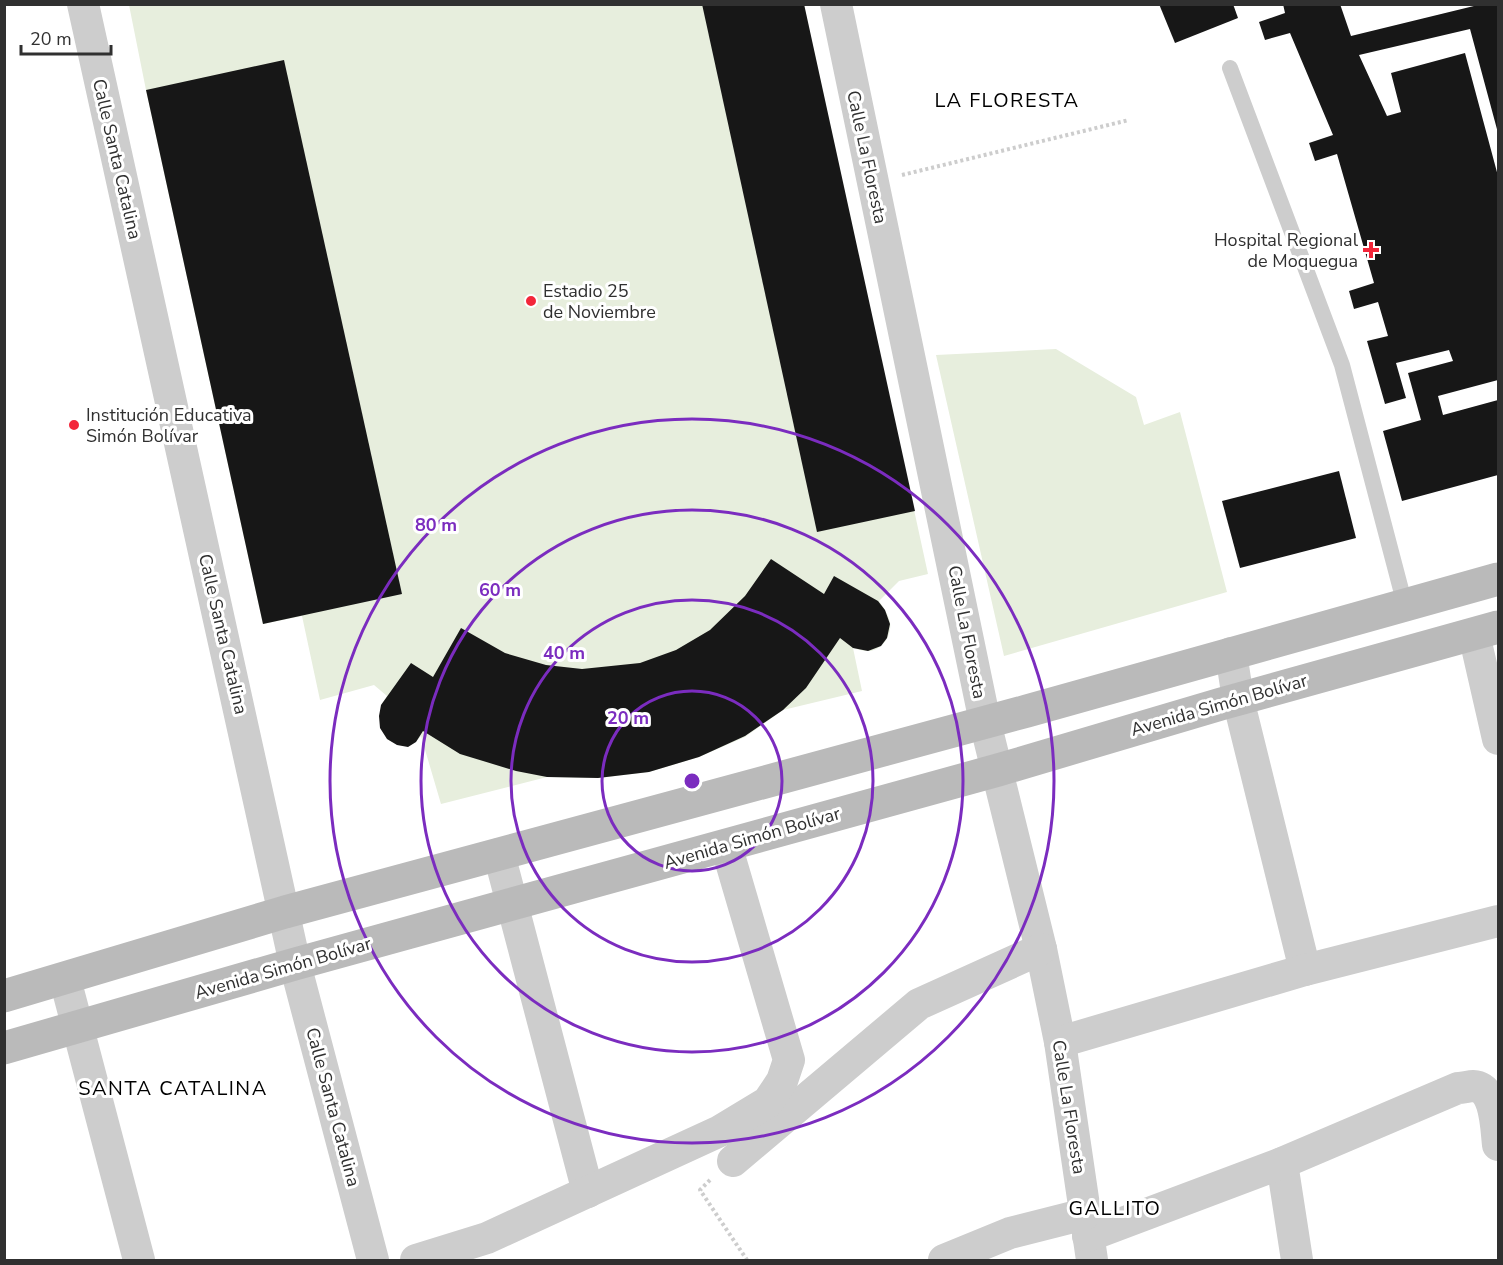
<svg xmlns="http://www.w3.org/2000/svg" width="1503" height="1265" font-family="'Nunito Sans',sans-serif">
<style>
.green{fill:#e7eedd}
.building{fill:#171717}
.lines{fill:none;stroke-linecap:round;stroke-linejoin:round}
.path{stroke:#cdcdcd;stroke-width:4;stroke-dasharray:3 3;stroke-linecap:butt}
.service{stroke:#cdcdcd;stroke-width:16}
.minor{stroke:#cdcdcd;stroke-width:32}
.secondary{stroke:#bababa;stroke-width:33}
.ring{fill:none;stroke:#7b2cbf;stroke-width:3}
.poi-dot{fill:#f3263a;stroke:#fff;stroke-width:2}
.labels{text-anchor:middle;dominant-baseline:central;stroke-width:6;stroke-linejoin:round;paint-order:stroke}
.street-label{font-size:18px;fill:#303030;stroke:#fff}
.poi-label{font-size:18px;fill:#303030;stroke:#fff;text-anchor:start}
.neighbourhood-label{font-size:20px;letter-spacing:1.5px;fill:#000;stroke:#fff}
.centre{fill:#7b2cbf;stroke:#fff;stroke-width:3}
.ring-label{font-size:18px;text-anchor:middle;font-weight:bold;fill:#7b2cbf;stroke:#fff;stroke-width:6;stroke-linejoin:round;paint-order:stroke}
</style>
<rect width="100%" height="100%" fill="#fff"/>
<g class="green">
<path d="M129,5H804L928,574L899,581L879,601C883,607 889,615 890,623C892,636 881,651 868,651C863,651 857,649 853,648L862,691L783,710L745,737L699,757L649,772L598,778L547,777L441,804L421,736C411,749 401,748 387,739L381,705L387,696L374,685L320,700L302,616L263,624L146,90Z"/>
<path d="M1056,349L1136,397L1144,425L1180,412L1227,592L1004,656L936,355Z"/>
</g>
<g class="building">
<path d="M702,4H804L915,511L817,532Z"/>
<path d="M1159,4H1233L1238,18L1175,43Z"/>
<path d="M1283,4H1340L1351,36L1478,5H1498V133L1470,29L1359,55L1387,116L1401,112L1391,73L1465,53L1498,176V380L1438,396L1443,415L1498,400V475L1402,501L1383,431L1421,420L1408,373L1453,361L1449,350L1396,363L1406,398L1385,404L1367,341L1388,336L1378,302L1354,309L1349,291L1374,283L1337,154L1315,161L1309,143L1333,135L1290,33L1265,40L1259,22L1285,13Z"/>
<path d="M284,60L402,594L263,624L146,90Z"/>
<path d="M1339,471L1356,538L1240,568L1222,501Z"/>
<path d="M771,559L824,594L834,576L878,601L885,610L890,624L887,638L881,646L868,651L853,648L840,638L806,688L783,710L745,736L699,757L649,772L598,778L547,777L516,771L460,754L423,731L416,742L408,747L397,745L387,739L380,728L379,716L381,705L411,663L433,677L461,628L505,653L546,665L582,669L640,663L676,650L710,630L745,596Z"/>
</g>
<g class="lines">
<g class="path">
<path d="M902,175L1129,120"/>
<path d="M710,1180L700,1190L747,1260"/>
</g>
<path class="service" d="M1230,68L1342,365L1405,605"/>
<g class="minor">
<path d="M83,4L295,964L373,1260"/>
<path d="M836,4L985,722L1041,949L1060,1042L1092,1260"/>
<path d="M1474,634L1498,739"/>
<path d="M1231,653L1238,699L1305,970"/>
<path d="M499,854L588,1192"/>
<path d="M65,979L139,1260"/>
<path d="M1060,1042L1305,970L1498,921"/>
<path d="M733,1161L919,1004L1041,949"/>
<path d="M1282,1163L1297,1260"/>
<path d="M1088,1236L1282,1163L1458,1088C1463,1088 1469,1086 1473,1086C1496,1087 1496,1128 1498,1145"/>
<path d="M416,1260L487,1238L720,1131L768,1102L782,1081L789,1060L726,845"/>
<path d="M944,1260L1010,1233L1085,1214"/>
</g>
<g class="secondary">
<path d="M4,996L285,912L1027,711L1498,579"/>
<path d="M4,1048L295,964L998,770L1221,704L1498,627"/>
</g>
</g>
<g class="ring">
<circle cx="692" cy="781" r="90"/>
<circle cx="692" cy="781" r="181"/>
<circle cx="692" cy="781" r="271"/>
<circle cx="692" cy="781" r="362"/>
</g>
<g class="poi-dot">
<path d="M1368 241h6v6h6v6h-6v6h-6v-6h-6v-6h6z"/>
<circle cx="531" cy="301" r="6"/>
<circle cx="74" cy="425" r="6"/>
</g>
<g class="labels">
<g class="street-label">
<text transform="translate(867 157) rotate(78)">Calle La Floresta</text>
<text transform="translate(117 159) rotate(77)">Calle Santa Catalina</text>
<text transform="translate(967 632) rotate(79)">Calle La Floresta</text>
<text transform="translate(223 634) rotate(77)">Calle Santa Catalina</text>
<text transform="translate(1219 705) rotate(-16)">Avenida Simón Bolívar</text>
<text transform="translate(752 838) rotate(-16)">Avenida Simón Bolívar</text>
<text transform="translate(283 968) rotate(-16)">Avenida Simón Bolívar</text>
<text transform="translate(333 1107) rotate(75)">Calle Santa Catalina</text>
<text transform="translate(1069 1107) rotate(81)">Calle La Floresta</text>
</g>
<g class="poi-label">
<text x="1358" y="240" text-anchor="end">Hospital Regional<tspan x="1358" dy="21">de Moquegua</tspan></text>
<text x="543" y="291">Estadio 25<tspan x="543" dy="21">de Noviembre</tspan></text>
<text x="86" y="415">Institución Educativa<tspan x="86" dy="21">Simón Bolívar</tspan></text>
</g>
<g class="neighbourhood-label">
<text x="1007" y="100">LA FLORESTA</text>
<text x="173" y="1088">SANTA CATALINA</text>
<text x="1115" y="1208">GALLITO</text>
</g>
</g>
<circle cx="692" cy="781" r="9" class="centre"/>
<g class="ring-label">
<text x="436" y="531">80 m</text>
<text x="500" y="596">60 m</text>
<text x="564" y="659">40 m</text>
<text x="628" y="724">20 m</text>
</g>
<rect width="1503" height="1265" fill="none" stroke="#303030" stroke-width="12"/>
<path d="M21 45v9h90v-9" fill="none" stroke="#303030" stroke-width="3"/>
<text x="30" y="45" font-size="18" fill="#303030" stroke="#ffffff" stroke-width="4.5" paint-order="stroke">20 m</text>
</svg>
